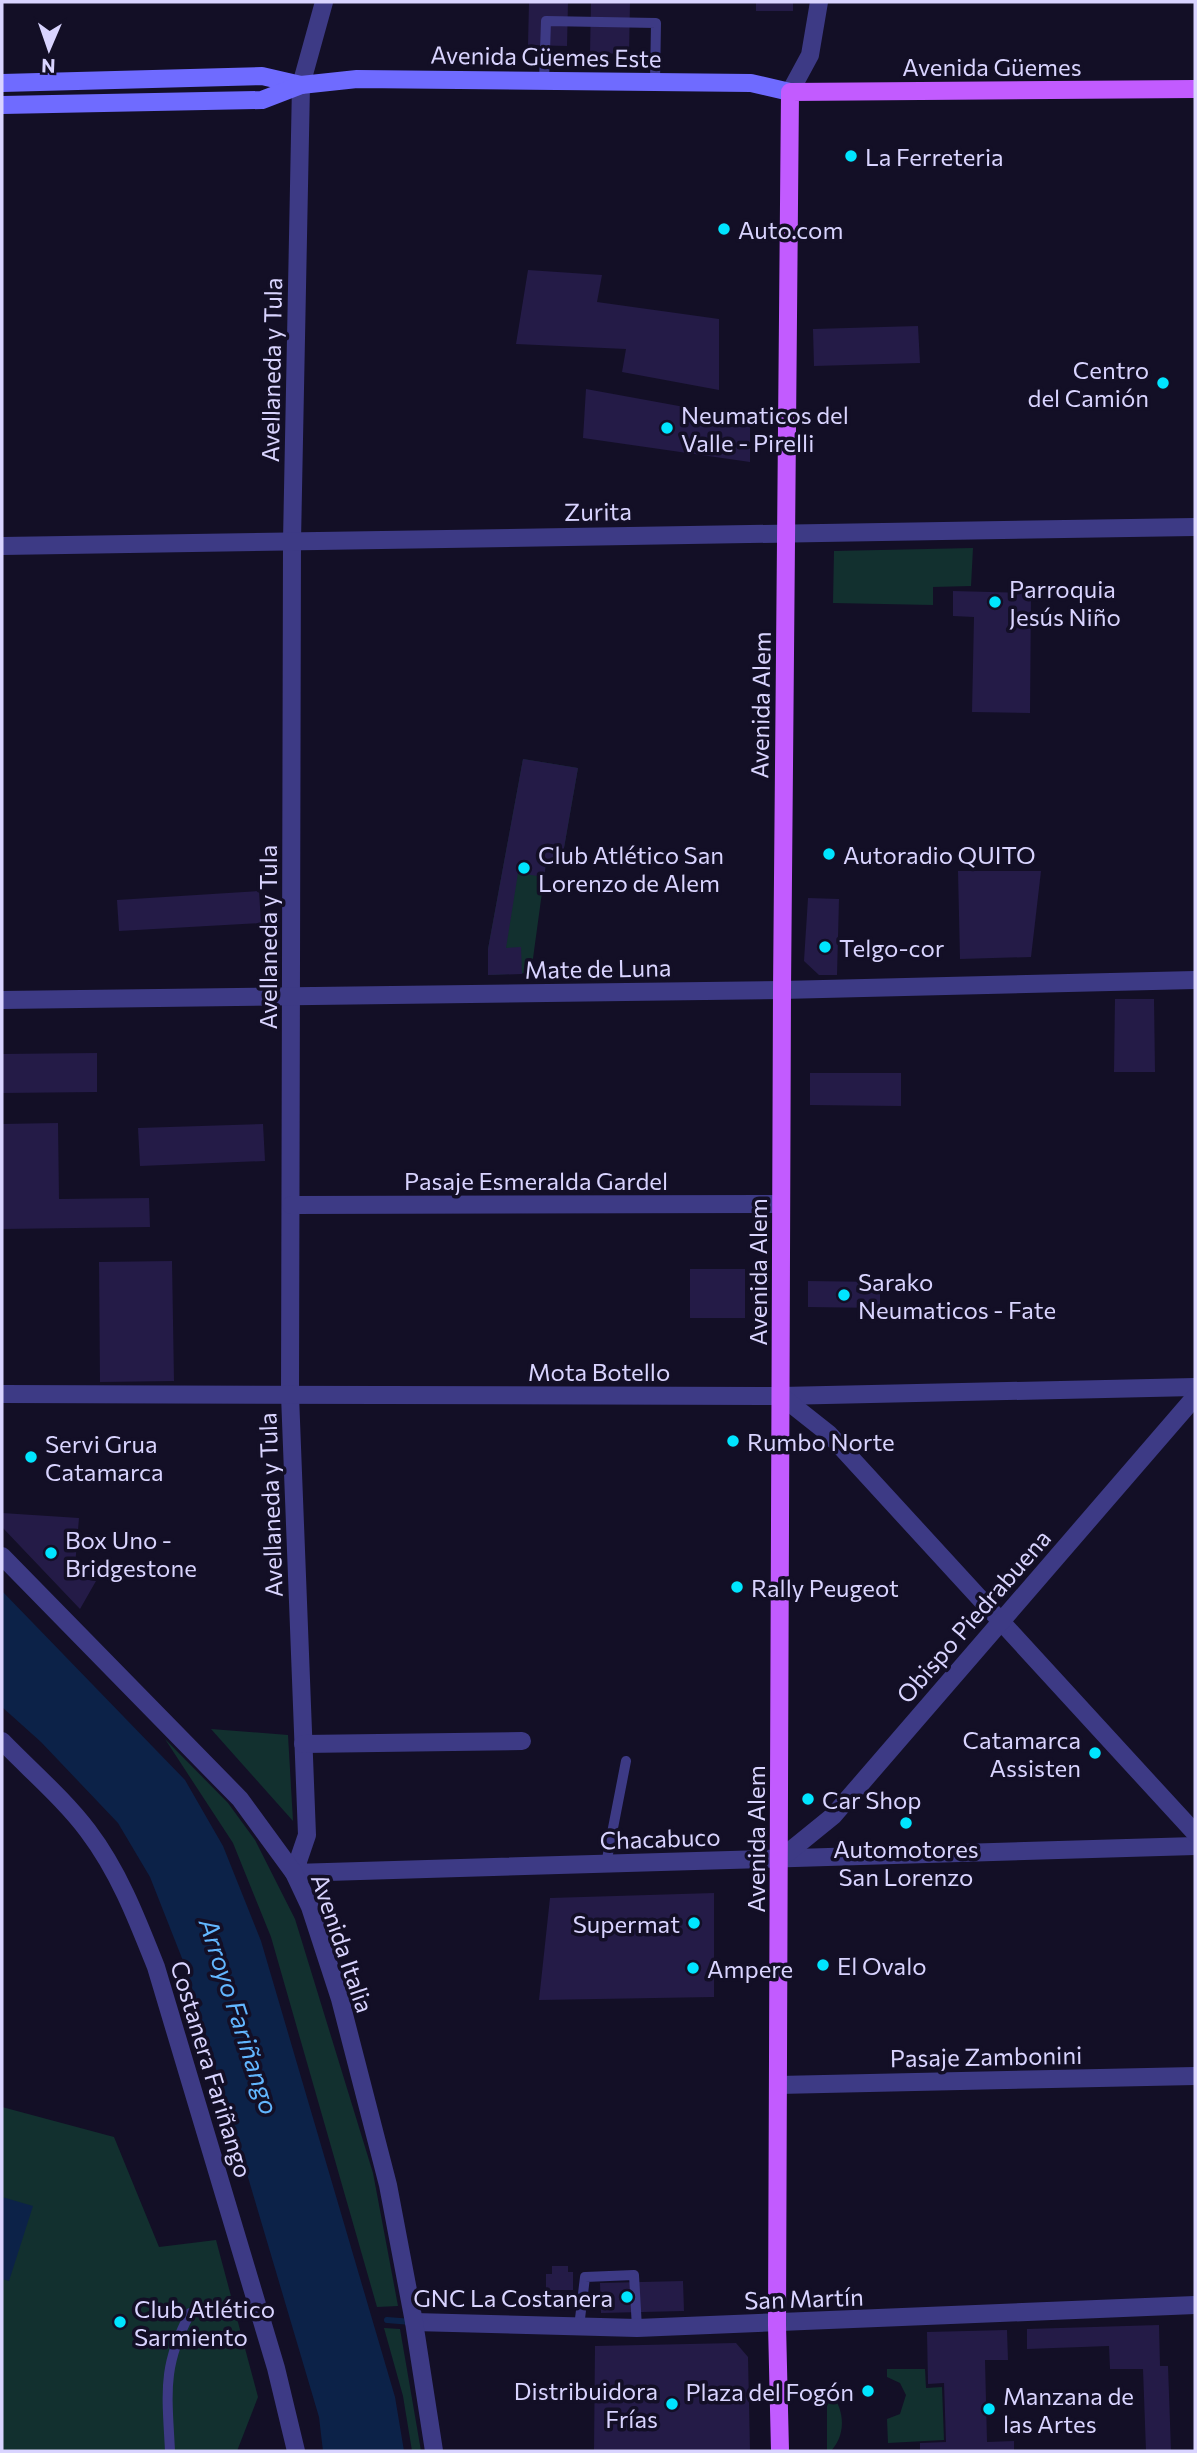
<svg xmlns="http://www.w3.org/2000/svg" width="1197" height="2453" font-family="Commissioner,sans-serif">
<style>
.green{fill:#12302f}
.water{fill:#0c2248}
.lines{fill:none;stroke-linecap:round;stroke-linejoin:round}
.stream{stroke:#0c2248;stroke-width:6}
.building{fill:#241b47}
.service{stroke:#3d3a85;stroke-width:10}
.minor{stroke:#3d3a85;stroke-width:18}
.tertiary{stroke:#3d3a85;stroke-width:18}
.secondary{stroke:#6f6bff;stroke-width:18}
.primary{stroke:#c25bff;stroke-width:18}
.poi-dot{fill:#00e5ff;stroke:#130f26;stroke-width:2.5}
.labels{text-anchor:middle;dominant-baseline:central;stroke-width:7;stroke-linejoin:round;paint-order:stroke}
.street-label{font-size:24px;fill:#d9d4ff;stroke:#130f26}
.poi-label{font-size:24px;fill:#d9d4ff;stroke:#130f26;text-anchor:start}
.water-label{font-size:26px;font-style:italic;fill:#62b6ff;stroke:#130f26}
</style>
<rect width="100%" height="100%" fill="#130f26"/>
<g class="green">
<path d="M973,548L971,586L933,587V605L833,603L834,551Z"/>
<path d="M523,759L578,768L561,865L546,863L531,973L488,975V949Z"/>
<path d="M211,1729L288,1735L293,1821Z"/>
<path d="M165,1739L228,1803L255,1840L295,1919L373,2173L398,2306L377,2307L271,1937L233,1843Z"/>
<path d="M2,2107L114,2137L159,2247L216,2240L258,2397L237,2451H2Z"/>
<path d="M384,2328L400,2329L421,2451H412L403,2396Z"/>
<path d="M887,2369H925L926,2388L942,2387L944,2440L888,2443L887,2419L900,2414L906,2395L900,2383L887,2377Z"/>
<path d="M827,2388C844,2406 848,2432 831,2451H827Z"/>
</g>
<g class="water">
<path d="M2,1591L185,1780L223,1846L261,1941L395,2397L404,2451H323L319,2417L187,1971L150,1877L118,1823L41,1742L2,1707Z"/>
<path d="M2,2197L33,2206L9,2281L2,2279Z"/>
</g>
<g class="lines">
<path class="stream" d="M387,2320L412,2322"/>
</g>
<g class="building">
<path d="M529,2H568L567,46L528,45Z"/>
<path d="M591,2H630L629,54L590,53Z"/>
<rect x="756" y="2" width="37" height="9"/>
<path d="M528,270L602,275L597,302L719,319V390L622,372L626,349L516,344Z"/>
<path d="M918,326L920,363L814,366L813,329Z"/>
<path d="M586,389L750,419V462L583,438Z"/>
<path d="M953,591L1031,593L1030,713L972,712L974,617L953,616Z"/>
<path d="M523,759L578,768L561,865L546,863L544,877L518,873L506,948L521,947L522,974L488,975V949Z"/>
<path d="M958,871H1041L1031,957L960,959Z"/>
<path d="M259,891L261,923L119,931L117,900Z"/>
<path d="M808,898L839,899L837,975H819L804,961Z"/>
<path d="M1115,999H1154L1155,1072H1114Z"/>
<path d="M97,1053V1092L2,1093V1054Z"/>
<path d="M810,1073H901V1106L810,1105Z"/>
<path d="M58,1123L59,1199L149,1198L150,1227L3,1229L2,1124Z"/>
<path d="M263,1124L265,1161L140,1166L138,1128Z"/>
<path d="M172,1261L174,1381L100,1382L99,1262Z"/>
<rect x="690" y="1269" width="55" height="49"/>
<path d="M808,1281L880,1282V1308L808,1307Z"/>
<path d="M2,1513L79,1518L74,1578L96,1581L80,1609L2,1527Z"/>
<path d="M714,1893V1997L539,2000L550,1898Z"/>
<path d="M552,2266H568V2272H573V2290H546V2274H552Z"/>
<path d="M683,2281L684,2311L601,2313L600,2283Z"/>
<path d="M1159,2325L1160,2366H1168L1171,2451H1146L1143,2369H1110L1109,2346L1027,2349V2329Z"/>
<path d="M1007,2330L1008,2360H985L987,2442L1014,2441V2451H920V2443L946,2442L944,2383L928,2384L927,2332Z"/>
<path d="M736,2343L748,2357L750,2451H594L595,2346Z"/>
</g>
<g class="lines">
<g class="service">
<path d="M544,81L546,21L656,23L655,82"/>
<path d="M606,1864L626,1761"/>
<path d="M579,2327L585,2277L634,2275L637,2328"/>
<path d="M170,2451C167,2392 162,2367 190,2313"/>
</g>
<g class="minor">
<path d="M324,2L301,85L292,541L290,1395L307,1835L294,1873L1195,1846"/>
<path d="M790,92L810,55L819,2"/>
<path d="M2,546L1195,527"/>
<path d="M2,1000L782,990L1195,980"/>
<path d="M291,1205L781,1204"/>
<path d="M2,1394L781,1396L1195,1387"/>
<path d="M781,1396L829,1434L1195,1833"/>
<path d="M303,1744L522,1741"/>
<path d="M780,1859L833,1816L1195,1397"/>
<path d="M778,2085L1195,2076"/>
<path d="M414,2322L637,2328L1195,2305"/>
</g>
<g class="tertiary">
<path d="M2,1556L240,1799L294,1873L310,1907L340,1999L388,2185L414,2322L434,2451"/>
<path d="M2,1741C30,1770 64,1799 88,1831C119,1872 137,1919 156,1967L276,2368L296,2451"/>
</g>
<g class="secondary">
<path d="M2,83L262,76L301,85"/>
<path d="M2,105L262,100L301,85L357,79L751,83L790,92"/>
</g>
<path class="primary" d="M780,2451L777,2325L782,990L790,92L1195,89"/>
</g>
<g class="poi-dot">
<circle cx="851" cy="156" r="7"/>
<circle cx="724" cy="229" r="7"/>
<circle cx="1163" cy="383" r="7"/>
<circle cx="667" cy="428" r="7"/>
<circle cx="995" cy="602" r="7"/>
<circle cx="829" cy="854" r="7"/>
<circle cx="524" cy="868" r="7"/>
<circle cx="825" cy="947" r="7"/>
<circle cx="844" cy="1295" r="7"/>
<circle cx="733" cy="1441" r="7"/>
<circle cx="31" cy="1457" r="7"/>
<circle cx="51" cy="1553" r="7"/>
<circle cx="737" cy="1587" r="7"/>
<circle cx="1095" cy="1753" r="7"/>
<circle cx="808" cy="1799" r="7"/>
<circle cx="906" cy="1823" r="7"/>
<circle cx="694" cy="1923" r="7"/>
<circle cx="823" cy="1965" r="7"/>
<circle cx="693" cy="1968" r="7"/>
<circle cx="627" cy="2297" r="7"/>
<circle cx="120" cy="2322" r="7"/>
<circle cx="868" cy="2391" r="7"/>
<circle cx="672" cy="2404" r="7"/>
<circle cx="989" cy="2409" r="7"/>
</g>
<g class="labels">
<g class="street-label">
<text transform="translate(546 56) rotate(1)">Avenida Güemes Este</text>
<text x="992" y="66">Avenida Güemes</text>
<text transform="translate(271 370) rotate(-89)">Avellaneda y Tula</text>
<text transform="translate(598 511) rotate(-1)">Zurita</text>
<text transform="translate(760 705) rotate(-89)">Avenida Alem</text>
<text transform="translate(267 937) rotate(-90)">Avellaneda y Tula</text>
<text transform="translate(598 968) rotate(-1)">Mate de Luna</text>
<text x="536" y="1180">Pasaje Esmeralda Gardel</text>
<text transform="translate(757 1272) rotate(-90)">Avenida Alem</text>
<text x="599" y="1371">Mota Botello</text>
<text transform="translate(270 1505) rotate(-92)">Avellaneda y Tula</text>
<text transform="translate(973 1616) rotate(-49)">Obispo Piedrabuena</text>
<text transform="translate(660 1838) rotate(-2)">Chacabuco</text>
<text transform="translate(755 1839) rotate(-90)">Avenida Alem</text>
<text transform="translate(343 1943) rotate(71)">Avenida Italia</text>
<text transform="translate(986 2056) rotate(-1)">Pasaje Zambonini</text>
<text transform="translate(212 2069) rotate(73)">Costanera Fariñango</text>
<text transform="translate(804 2298) rotate(-2)">San Martín</text>
</g>
<g class="poi-label">
<text x="865" y="156">La Ferreteria</text>
<text x="738" y="229">Auto.com</text>
<text x="1149" y="369" text-anchor="end">Centro<tspan x="1149" dy="28">del Camión</tspan></text>
<text x="681" y="414">Neumaticos del<tspan x="681" dy="28">Valle - Pirelli</tspan></text>
<text x="1009" y="588">Parroquia<tspan x="1009" dy="28">Jesús Niño</tspan></text>
<text x="538" y="854">Club Atlético San<tspan x="538" dy="28">Lorenzo de Alem</tspan></text>
<text x="843" y="854">Autoradio QUITO</text>
<text x="839" y="947">Telgo-cor</text>
<text x="858" y="1281">Sarako<tspan x="858" dy="28">Neumaticos - Fate</tspan></text>
<text x="747" y="1441">Rumbo Norte</text>
<text x="45" y="1443">Servi Grua<tspan x="45" dy="28">Catamarca</tspan></text>
<text x="65" y="1539">Box Uno -<tspan x="65" dy="28">Bridgestone</tspan></text>
<text x="751" y="1587">Rally Peugeot</text>
<text x="1081" y="1739" text-anchor="end">Catamarca<tspan x="1081" dy="28">Assisten</tspan></text>
<text x="822" y="1799">Car Shop</text>
<text x="906" y="1848" text-anchor="middle">Automotores<tspan x="906" dy="28">San Lorenzo</tspan></text>
<text x="680" y="1923" text-anchor="end">Supermat</text>
<text x="837" y="1965">El Ovalo</text>
<text x="707" y="1968">Ampere</text>
<text x="613" y="2297" text-anchor="end">GNC La Costanera</text>
<text x="134" y="2308">Club Atlético<tspan x="134" dy="28">Sarmiento</tspan></text>
<text x="658" y="2390" text-anchor="end">Distribuidora<tspan x="658" dy="28">Frías</tspan></text>
<text x="854" y="2391" text-anchor="end">Plaza del Fogón</text>
<text x="1003" y="2395">Manzana de<tspan x="1003" dy="28">las Artes</tspan></text>
</g>
<g class="water-label">
<text transform="translate(240 2016) rotate(72)">Arroyo Fariñango</text>
</g>
</g>
<rect width="1197" height="2453" fill="none" stroke="#d9d4ff" stroke-width="7"/>
<g transform="translate(49 49) rotate(182)" stroke="#130f26" stroke-width="5" paint-order="stroke">
<path d="M0-5L12 26L0 18L-12 26Z" fill="#d9d4ff"/>
<text y="-10" font-size="19" font-weight="bold" text-anchor="middle" fill="#d9d4ff">N</text>
</g>
</svg>
